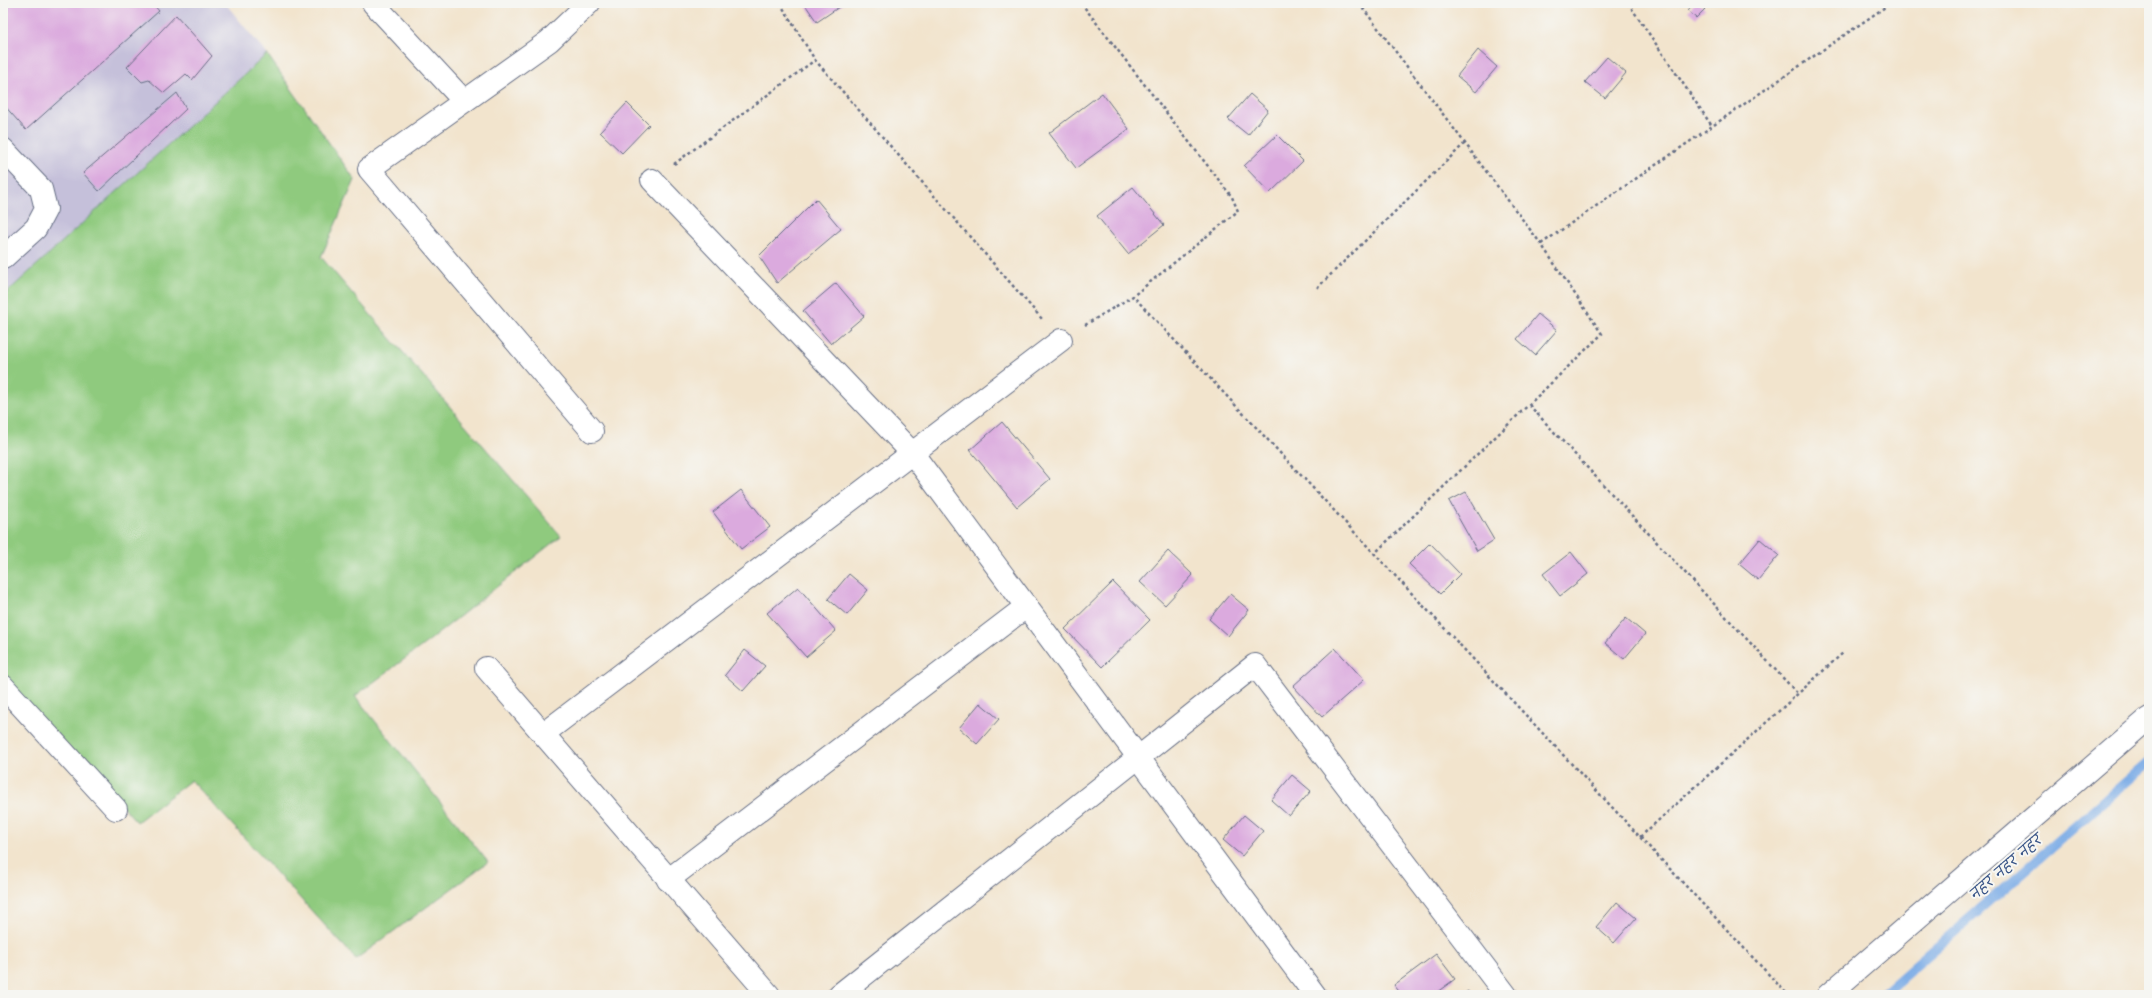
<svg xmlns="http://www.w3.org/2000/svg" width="2152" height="998" font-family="'Architects Daughter','Playpen Sans Deva',sans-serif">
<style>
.industrial{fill:#c5c0da}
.green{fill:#8fca7e;stroke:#557c6e}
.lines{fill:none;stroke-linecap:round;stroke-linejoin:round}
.stream{stroke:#7bace6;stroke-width:10}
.building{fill:#dbaade}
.minor-casing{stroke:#666e85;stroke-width:24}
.path{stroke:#666e85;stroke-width:2.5;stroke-dasharray:3 3;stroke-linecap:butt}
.minor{stroke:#fff;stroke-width:22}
.labels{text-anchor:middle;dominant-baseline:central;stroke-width:4;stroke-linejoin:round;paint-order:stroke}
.water-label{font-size:14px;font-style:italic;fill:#385487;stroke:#f6f6f2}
</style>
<rect width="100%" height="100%" fill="#f6f6f2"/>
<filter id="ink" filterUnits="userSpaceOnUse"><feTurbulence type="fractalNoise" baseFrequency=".025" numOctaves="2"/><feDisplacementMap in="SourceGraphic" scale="8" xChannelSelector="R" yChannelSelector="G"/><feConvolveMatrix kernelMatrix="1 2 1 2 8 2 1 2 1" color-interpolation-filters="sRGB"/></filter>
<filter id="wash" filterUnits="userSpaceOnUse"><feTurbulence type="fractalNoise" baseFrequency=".012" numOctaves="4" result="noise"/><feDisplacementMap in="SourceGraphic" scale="16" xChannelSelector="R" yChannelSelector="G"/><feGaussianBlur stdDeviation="0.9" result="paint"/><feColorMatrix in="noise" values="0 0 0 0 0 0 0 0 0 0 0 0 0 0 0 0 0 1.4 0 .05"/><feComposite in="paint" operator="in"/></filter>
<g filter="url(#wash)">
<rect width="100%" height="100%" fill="#f2e4cd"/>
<path class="industrial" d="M3,3H225L267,54L3,296Z"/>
<path class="green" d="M267,54L355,180L321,257L561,536L430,640L355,696L488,862L356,959L191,780L137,822L3,676V296Z"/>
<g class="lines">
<path class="stream" d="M1882,995L2149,762"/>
</g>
<g id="blocks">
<g class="building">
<path d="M3,3H152L159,11L26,130L3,104Z"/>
<path d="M804,3H845L817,22Z"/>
<path d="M1695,3H1698L1705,9L1696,18L1688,11Z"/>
<path d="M176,15L212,56L192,80L186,74L164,93L149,80L142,82L127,67Z"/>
<path d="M1478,50L1497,67L1476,92L1457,76Z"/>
<path d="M1607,57L1626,73L1605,98L1585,82Z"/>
<path d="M177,93L186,109L99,191L83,173Z"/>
<path d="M1102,93L1129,129L1076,168L1049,133Z"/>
<path d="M1250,94L1268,110L1248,135L1228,119Z"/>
<path d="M627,103L649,125L622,153L600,132Z"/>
<path d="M1277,135L1303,161L1270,193L1244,166Z"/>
<path d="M1133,187L1164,225L1128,254L1097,216Z"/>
<path d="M816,199L841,229L777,283L759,256Z"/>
<path d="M836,283L864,316L831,344L803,311Z"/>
<path d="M1538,314L1557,330L1535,355L1517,339Z"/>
<path d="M1002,422L1050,479L1017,507L970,450Z"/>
<path d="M741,490L770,527L741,549L713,512Z"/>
<path d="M1466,492L1494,540L1477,551L1449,501Z"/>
<path d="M1760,539L1779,555L1758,580L1739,564Z"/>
<path d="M1430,543L1460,574L1440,594L1409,564Z"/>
<path d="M1168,551L1193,575L1165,605L1140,582Z"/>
<path d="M1571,552L1588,574L1560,596L1543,574Z"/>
<path d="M849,574L868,590L847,615L828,599Z"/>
<path d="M1113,582L1150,620L1102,667L1065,629Z"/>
<path d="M798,587L836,631L806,657L767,613Z"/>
<path d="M1230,594L1249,610L1228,636L1209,619Z"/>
<path d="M1626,618L1645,634L1624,659L1605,643Z"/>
<path d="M1335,648L1364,680L1322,717L1293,686Z"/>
<path d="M745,650L765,666L743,691L725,675Z"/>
<path d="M980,703L999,719L977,744L959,728Z"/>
<path d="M1292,775L1311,791L1289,816L1271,800Z"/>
<path d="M1244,815L1263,831L1242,856L1223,840Z"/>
<path d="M1617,902L1636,918L1614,943L1596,927Z"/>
<path d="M1436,954L1455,979L1433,995H1402L1394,985Z"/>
<path d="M1468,991L1471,995H1461Z"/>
</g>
</g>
</g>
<g filter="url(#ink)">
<use href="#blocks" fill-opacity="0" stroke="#666e85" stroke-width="1"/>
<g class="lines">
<g class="minor-casing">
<g id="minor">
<path d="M373,3L464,101"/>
<path d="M589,3L549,41L369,169L592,431"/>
<path d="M3,149L41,189L46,209L36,228L3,258"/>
<path d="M652,180L913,454L1315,995"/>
<path d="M486,668L769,995"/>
<path d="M3,686L116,809"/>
<path d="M543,734L1061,340"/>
<path d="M668,880L1027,606"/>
<path d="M839,995L1255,665L1506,995"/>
<path d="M1828,995L2149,718"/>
</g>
</g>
<g class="path">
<path d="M780,3L815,60L1042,319"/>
<path d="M1081,3L1232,197L1238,211L1133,296"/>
<path d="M1359,3L1541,244L1602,334L1374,554"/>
<path d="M1628,3L1712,126"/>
<path d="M674,164L815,60"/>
<path d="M1541,244L1891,3"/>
<path d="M1317,288L1465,143"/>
<path d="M1085,325L1133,296L1788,995"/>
<path d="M1529,405L1797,693"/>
<path d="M1640,837L1844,652"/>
</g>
<use href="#minor" class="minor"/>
</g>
</g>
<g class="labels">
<g class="water-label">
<text transform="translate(2006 868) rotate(-41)">नहर नहर नहर</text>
</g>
</g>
<rect width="2152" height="998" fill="none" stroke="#f6f6f2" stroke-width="16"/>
</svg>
